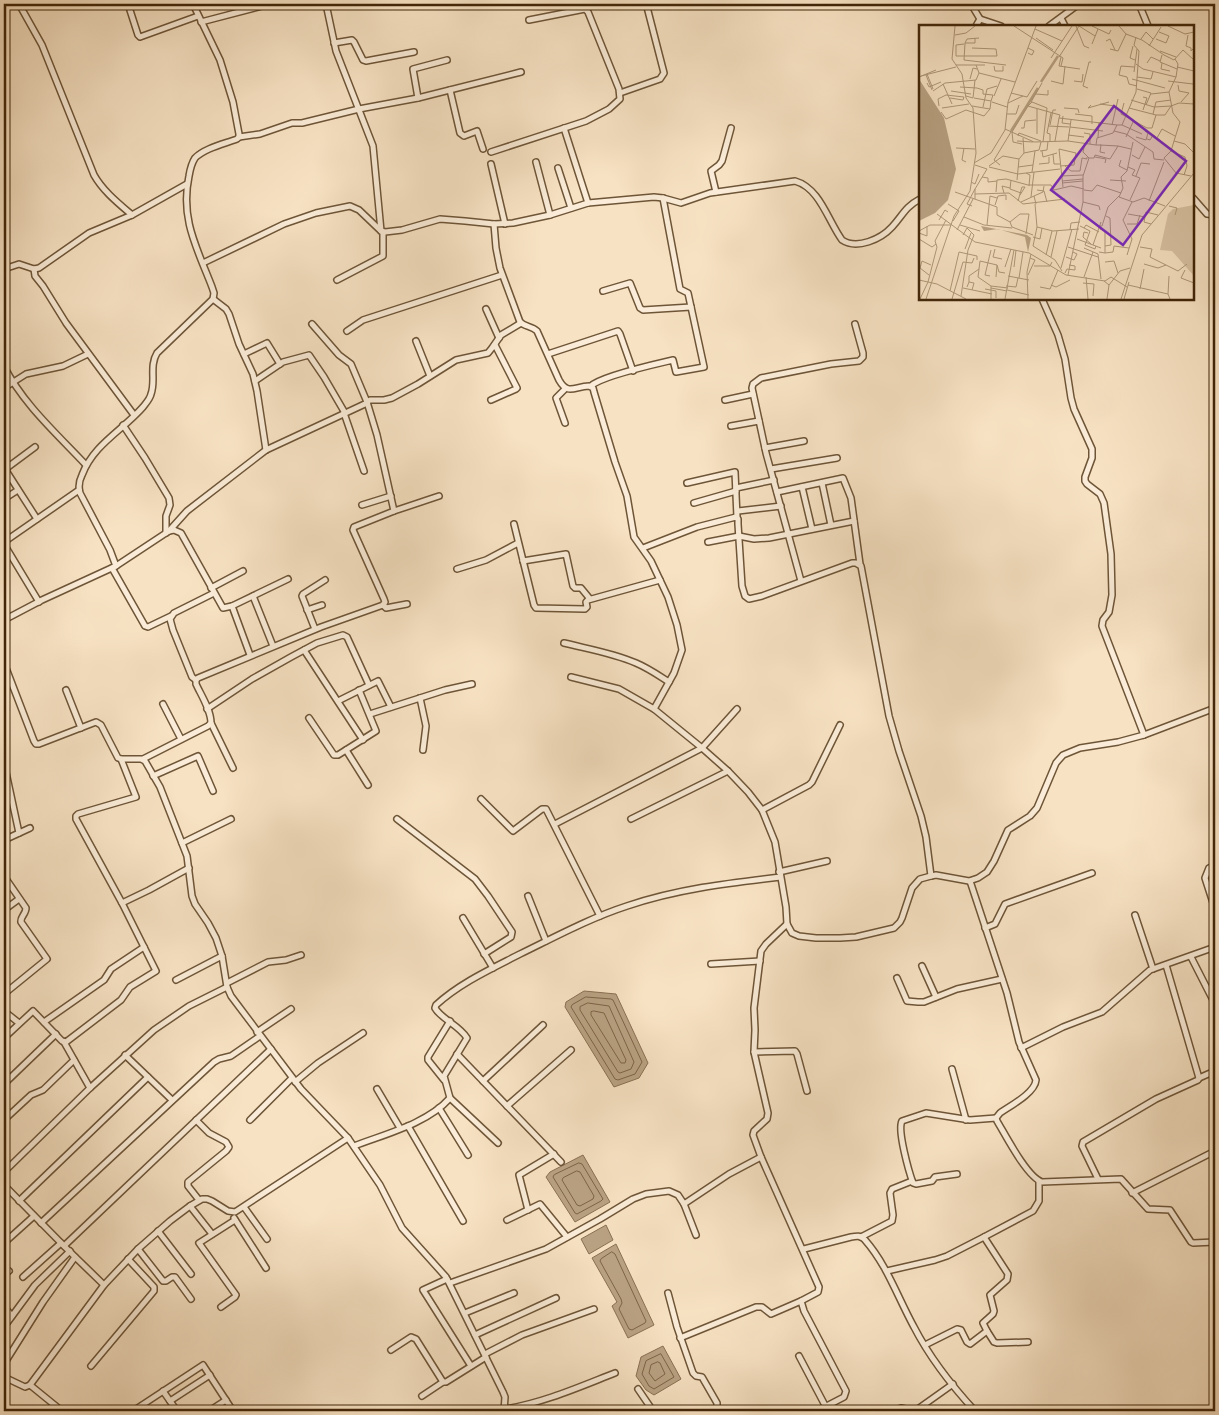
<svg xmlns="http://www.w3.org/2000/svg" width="1219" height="1415" font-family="'Sorts Mill Goudy',serif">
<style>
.water{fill:#b9a283;stroke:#897052}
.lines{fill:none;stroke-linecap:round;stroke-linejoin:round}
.shore{stroke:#7d6446;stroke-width:1}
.minor-casing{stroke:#6e5537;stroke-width:8}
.minor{stroke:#faecd8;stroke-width:5}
.inset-river{fill:none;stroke:#b9a283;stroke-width:2.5}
.inset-road{fill:none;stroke:#ae9778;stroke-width:1}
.view{fill:#7b2cbf;fill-opacity:0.15;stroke:#7b2cbf;stroke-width:2.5}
.inset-edge{fill:none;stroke:#412608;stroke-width:2.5}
</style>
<rect width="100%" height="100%" fill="#f7e2c3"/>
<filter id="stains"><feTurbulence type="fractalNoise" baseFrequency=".004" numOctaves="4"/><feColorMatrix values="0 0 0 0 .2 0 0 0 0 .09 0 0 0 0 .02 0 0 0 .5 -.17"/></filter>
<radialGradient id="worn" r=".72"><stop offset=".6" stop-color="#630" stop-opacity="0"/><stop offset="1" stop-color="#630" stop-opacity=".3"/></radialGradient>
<g class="water">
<path d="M584,991L616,994L648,1063L639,1078L614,1087L565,1007L566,1002Z"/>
<path d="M583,1155L610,1202L575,1222L546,1177L550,1172Z"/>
<path d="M606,1225L613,1240L589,1254L581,1239Z"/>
<path d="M616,1244L654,1325L628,1338L612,1306L617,1302L592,1258Z"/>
<path d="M663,1346L681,1379L654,1395L646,1390L636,1376L641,1357Z"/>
</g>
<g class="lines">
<g class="shore">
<path d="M586,997L611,999L613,1000L642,1062L635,1074L618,1080L615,1079L571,1007L572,1005Z"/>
<path d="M588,1003L609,1006L634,1062L631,1069L620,1073L618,1072L580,1010V1007Z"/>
<path d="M594,1011L604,1013L626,1060L625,1063H621L591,1015V1012Z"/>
<path d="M579,1163L582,1164L603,1199L601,1201L577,1214L575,1213L553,1177L554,1175Z"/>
<path d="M577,1171L580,1172L594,1196L593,1199L580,1206L577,1205L562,1180L563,1178Z"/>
<path d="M612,1252L615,1254L646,1321L645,1323L632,1330L629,1329L619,1309L622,1303L621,1299L600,1261L601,1259Z"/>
<path d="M661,1354L674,1377L654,1389L649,1386L642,1374L646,1361Z"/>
<path d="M658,1362L660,1363L665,1374L655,1381L649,1373L651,1365Z"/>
</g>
<g class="minor-casing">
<g id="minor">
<path d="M19,4L42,45L94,175C103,191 118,203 132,215"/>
<path d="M128,4L138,35L140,37L198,16"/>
<path d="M326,4L336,51L373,146L381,231"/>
<path d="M971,4L980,19L976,26"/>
<path d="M1139,4L1148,26"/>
<path d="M1061,18L1065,26"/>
<path d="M980,19L1001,26"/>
<path d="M201,22L270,4"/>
<path d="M1049,26L1079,4"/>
<path d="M334,43L352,40L354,42L363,60L366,61L414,52"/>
<path d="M450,90L460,133L464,136L477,131L483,149"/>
<path d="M620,93L660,79L664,73L647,7L648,4"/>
<path d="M418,98L413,69L447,60"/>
<path d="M564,128L588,203"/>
<path d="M239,137L260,134L292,123H302L359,109L418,98L521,72"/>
<path d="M491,152L586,121L609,109L620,99L619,89L588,12L585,9L529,20"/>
<path d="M536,162L550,215"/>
<path d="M491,164L505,224"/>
<path d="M558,168L571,208"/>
<path d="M716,192L711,171L719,165L722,161L731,128"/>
<path d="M1193,198L1207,214L1215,215"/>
<path d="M494,224L496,248L500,268L520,322C525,327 532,326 537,331L559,380C568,396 575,386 589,386L593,388L594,392L615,462L627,496L634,537L651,561L668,597L677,625L682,650L674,673L654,709L702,748L728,771L748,792L762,810L775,842L786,907L787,924L792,933L799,936L816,938H840L856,937L894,928L900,922L902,918L912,888L920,879L931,876L936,875L969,881L978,878L987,872L994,861L1008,830L1030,816L1037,808L1056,763L1063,755L1080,748L1118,742L1144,735L1215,708"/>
<path d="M203,263L284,224L316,213L350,206L359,210L381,231L385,232L402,230L440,219L465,221L494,224L513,223L550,215L588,203L654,197L663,198L681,203L710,193L795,181C820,188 828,221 842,240C857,250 881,239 892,227C903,215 905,207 920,199"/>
<path d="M4,269L19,264L34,269L39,268L89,233L132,215L187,184"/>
<path d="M34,269L35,276L43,286L66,323L134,415"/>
<path d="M337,280L383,256V232"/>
<path d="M603,291L630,283L640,308L643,310L691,307"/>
<path d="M213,299L226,309L229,314L239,344L253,374L257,391L266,450"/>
<path d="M1042,299L1058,335L1065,359L1071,398L1074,409L1092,449V458L1085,477V481L1087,484L1100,494L1104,503L1111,554L1112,595L1109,612L1103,620L1102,626L1144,735"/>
<path d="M486,309L499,338"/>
<path d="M312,324L339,355L351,364L367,402"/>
<path d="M347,331L363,320L502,275"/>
<path d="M416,341L430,376"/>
<path d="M244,354L267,343L280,364"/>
<path d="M548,354L618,331L620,334L633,371"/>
<path d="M4,366C23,404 57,434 86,465"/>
<path d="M255,381L283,362L309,355L324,377L345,413"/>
<path d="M591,386C601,376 656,364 673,360L676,372L704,367L688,293L680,289L663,198"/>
<path d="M4,388L26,374L63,366L88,354"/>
<path d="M565,389L556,398L565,423"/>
<path d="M491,400L516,389L517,388L495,345"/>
<path d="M725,400L753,394"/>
<path d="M344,413L364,471"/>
<path d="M123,425L145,458L169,498L170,505L166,516V533"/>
<path d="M731,426L759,421"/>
<path d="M765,448L804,441"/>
<path d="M5,469L37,519"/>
<path d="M771,469L837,458"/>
<path d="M4,470L35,447"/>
<path d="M687,483L735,472L737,517"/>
<path d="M822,483L831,525"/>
<path d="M802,487L812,529"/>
<path d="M736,488L774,480"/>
<path d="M777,492L843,478L851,498L860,564"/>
<path d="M4,499L18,490"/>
<path d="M694,503L736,491"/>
<path d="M362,505L391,496"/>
<path d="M394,511L439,496"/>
<path d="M738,511L781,506"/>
<path d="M514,524L534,605L536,608L585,609L587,607L586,602L588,600L660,580"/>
<path d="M169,531L187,511L266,450L367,403"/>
<path d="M4,542L79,490"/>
<path d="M708,542L739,536L754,539L769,538L854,521"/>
<path d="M4,544L39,602"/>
<path d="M643,548L697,527L736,517L738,519V524L742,586L745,596L749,599L762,596L852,563H856L861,566L889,716L899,751L921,816L926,837L931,876"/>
<path d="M523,561L566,554L573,586L575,588H581L590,599"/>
<path d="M116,566L169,531L174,530L181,533L223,608L232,606L288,579"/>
<path d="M112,568L145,626L148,627L171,616"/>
<path d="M457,569L486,560L518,543"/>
<path d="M801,581L766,453L752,388L753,384L761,378L831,364L859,361L863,357V353L855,324"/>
<path d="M211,588L243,571"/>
<path d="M253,596L273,646"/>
<path d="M383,605L386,608L407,604"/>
<path d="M232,606L250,655"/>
<path d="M307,610L322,605"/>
<path d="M4,620L42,600L116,566L110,550L80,493C78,486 79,481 82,475C94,444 122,431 143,407C146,403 150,399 151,394C156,381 149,366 157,353L213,299L214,293L212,287C197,248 180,219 189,176C190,170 191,164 195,158C205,148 224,144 237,139L239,137V134L233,102L220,60L193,4"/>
<path d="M315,629L302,596L303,594L325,580"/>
<path d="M564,643C588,649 613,653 636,663C648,668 658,675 669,682"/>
<path d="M304,650L363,740"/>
<path d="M4,663L34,741L36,744H39L96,722L101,725L118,758L121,759H141L145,761L160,787L187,856L192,896L195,904L208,923L216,938L222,956L227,987L231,996L301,1089L348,1138L380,1185L402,1228L446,1277L503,1392L505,1397L504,1411"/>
<path d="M571,677L619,689L654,709"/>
<path d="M196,680L192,677L173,630L170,619L174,613L214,593"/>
<path d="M66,690L81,728"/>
<path d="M420,698L426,726L423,750"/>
<path d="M338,701L378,681L391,707"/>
<path d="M163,704L181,739"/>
<path d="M207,709L252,679L291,657L317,643L343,635L347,637L369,685"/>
<path d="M370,714L445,690L472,684"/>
<path d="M309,718L334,755H338L376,731L359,690"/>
<path d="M211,723L233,768"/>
<path d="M346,750L368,785"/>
<path d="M143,759L208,726L211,723C211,710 201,695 196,684V680L198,678L321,627L383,605L385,602L384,599L353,530L354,527L394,511L377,435L367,402L370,400H384L392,398L418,384L456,360L488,353L492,348L501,335L521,323"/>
<path d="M4,763L19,833"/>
<path d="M153,776L198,756L213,791"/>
<path d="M481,799L513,831L542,809H546L600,916"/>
<path d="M4,803L6,802"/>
<path d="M762,810L809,785L812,782L840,725"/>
<path d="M397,819L475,879L488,896L512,932L511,937L484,954"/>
<path d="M631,819L728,771"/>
<path d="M555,824L702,748L737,709"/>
<path d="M4,840L30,828"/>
<path d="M182,843L231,819"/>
<path d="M1215,865L1209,868L1205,878L1215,909"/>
<path d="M779,872L827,861"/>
<path d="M4,876L26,908C26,914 20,917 21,922L47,959L4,994"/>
<path d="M970,881L1007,993L1019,1042L1036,1080C1035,1093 1010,1106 1000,1113L996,1118L997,1121C1006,1136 1027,1177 1042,1182L1121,1179L1148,1209L1170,1210L1191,1242L1193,1243L1215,1242"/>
<path d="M528,896L546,941"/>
<path d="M122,903L149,890L189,868"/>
<path d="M4,910L19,899"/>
<path d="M1135,915L1153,969"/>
<path d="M463,918L493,968"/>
<path d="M787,924L766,944L761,951L754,1008L755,1030L754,1052L768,1113L767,1119L754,1131L753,1135L761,1157L819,1287L818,1292L801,1301L804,1311L846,1391L844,1397L817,1411"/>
<path d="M985,928L995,924L1005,904L1092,873"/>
<path d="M1191,957L1215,1004"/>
<path d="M711,964L760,961"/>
<path d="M922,966L936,997"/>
<path d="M897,978L907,1001L918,1002H924L957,989L1002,979"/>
<path d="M176,980L222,956"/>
<path d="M227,983L268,962L286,960L301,955"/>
<path d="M4,1011L19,1023"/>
<path d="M44,1022L104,980L111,969L144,947"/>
<path d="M257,1032L291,1009"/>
<path d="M4,1038L33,1011L62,1041L66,1042L121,1000L130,987L156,971L122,903L76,819V816L78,814L136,797L121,759"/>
<path d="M64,1042L90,1088"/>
<path d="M1021,1048L1063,1027L1102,1012L1150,970L1215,947"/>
<path d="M754,1052L795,1051L797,1054L807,1091"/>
<path d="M457,1054L561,1162"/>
<path d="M125,1055L172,1100"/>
<path d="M952,1069L966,1120"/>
<path d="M1199,1078L1215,1071"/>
<path d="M444,1080L428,1060V1057L450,1021"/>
<path d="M483,1081L543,1025"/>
<path d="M295,1082L318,1063L363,1033"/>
<path d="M4,1084L56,1034"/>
<path d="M377,1089L400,1128"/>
<path d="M450,1098L498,1143"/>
<path d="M507,1106L571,1050"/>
<path d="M439,1108L468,1155"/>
<path d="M4,1120L31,1095L43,1090L74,1060"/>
<path d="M196,1120L209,1133L226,1142L229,1147L226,1151L188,1182V1186L199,1200"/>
<path d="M250,1120L292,1078"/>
<path d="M408,1126L463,1221"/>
<path d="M354,1146C385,1134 427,1124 450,1098L444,1076L467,1038C459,1025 441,1019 435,1008L436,1005C460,983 491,969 520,954C555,937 590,918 627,906C677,889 729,883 780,877"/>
<path d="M4,1172L90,1088L154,1030L189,1006L227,987"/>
<path d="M957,1174L935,1177L932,1181L916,1184L913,1183C909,1172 897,1130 902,1121L926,1113L970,1120L996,1118"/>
<path d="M1098,1179L1082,1146L1083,1142L1156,1099L1198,1080L1199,1078L1166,965"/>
<path d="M4,1185L67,1249L104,1285"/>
<path d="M1132,1193L1215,1151"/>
<path d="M19,1201L148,1077"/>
<path d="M684,1204L729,1174L761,1157"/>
<path d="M190,1206L212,1234"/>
<path d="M244,1207L267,1239"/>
<path d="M528,1210L519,1175L554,1154"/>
<path d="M234,1218L266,1268"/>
<path d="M507,1220L540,1204L567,1237"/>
<path d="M41,1223L214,1062L219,1059L231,1056L260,1036"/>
<path d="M158,1231L191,1274"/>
<path d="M861,1237L892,1221L893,1215L890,1193L892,1189L912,1181"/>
<path d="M4,1243L34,1216"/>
<path d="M64,1246L271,1049"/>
<path d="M138,1249L163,1281H166L172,1277H175L191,1299"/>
<path d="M804,1249L851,1237C856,1236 861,1235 865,1240C887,1265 898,1298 914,1327C930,1358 952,1386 975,1411"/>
<path d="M887,1271L935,1260L947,1256L984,1237L1033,1211L1039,1201V1181"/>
<path d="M4,1275L9,1271"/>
<path d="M23,1277L61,1243"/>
<path d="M447,1279L423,1290L471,1366"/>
<path d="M450,1283L546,1249L600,1219L633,1199L646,1194L669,1191L678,1195L684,1204L696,1235"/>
<path d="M668,1293L677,1327L693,1373L696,1376L702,1377L717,1403V1409L713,1411"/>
<path d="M4,1307L12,1316"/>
<path d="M221,1307L235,1297L236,1295L199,1243L235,1220"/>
<path d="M465,1313L514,1293"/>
<path d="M4,1327L35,1285L70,1251"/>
<path d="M987,1331L994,1342L997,1343L1028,1342"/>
<path d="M475,1335L556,1298"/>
<path d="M680,1338L756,1307H762L771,1314L801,1301"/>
<path d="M925,1345L957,1329L961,1330L967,1342L970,1344L987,1331L983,1323L993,1314L994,1311L990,1295L1007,1280L1008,1274L984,1237"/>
<path d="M391,1350L411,1337L416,1339L443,1382H446L486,1357"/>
<path d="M485,1354L522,1335L594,1309"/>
<path d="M799,1356L828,1411"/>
<path d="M4,1364L43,1302L75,1257"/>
<path d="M91,1366L154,1291V1287L128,1259"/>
<path d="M4,1377L25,1387L30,1385L104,1285L138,1249L170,1221L190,1206L202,1199H207L212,1201L228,1211L235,1212L348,1138"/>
<path d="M30,1385L62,1411"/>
<path d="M638,1389L653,1411"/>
<path d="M163,1391L177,1411"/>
<path d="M422,1396L443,1382"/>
<path d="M170,1401L210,1375"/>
<path d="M505,1409C543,1403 579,1387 615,1373"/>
<path d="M133,1411L203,1365L233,1411"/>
<path d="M209,1411L226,1400"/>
<path d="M892,1411L901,1408L915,1411"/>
<path d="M915,1411L953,1384"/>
</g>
</g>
<use href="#minor" class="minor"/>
</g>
<g transform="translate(919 25)">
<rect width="275" height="275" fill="#f7e2c3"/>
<path d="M275,180V251L253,226L241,225L249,189L254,184Z" fill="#d8c2a3"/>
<path d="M0,54L25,93L37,144L29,175L16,188L0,196ZM62,201L108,210L112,213L109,227L106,212L79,204L65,206Z" fill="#b9a283"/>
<path class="inset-river" d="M122,57L139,31M92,106L119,63"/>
<path class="inset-road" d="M95,1L144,33L142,41M157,1L165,21L170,23M160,1L176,11M173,1L190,9L192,5M200,1L207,9L223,15L245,30L255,35L264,25L275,35M249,1L266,9L275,7M116,4L143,16M36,10L47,8L56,1M269,10L267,21L272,23V26L274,24M56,13V18H46L45,35L87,40M117,13L134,25M222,14L227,7L234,14M237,14L247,18L250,11L240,7M187,16L191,14L196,25M46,18L48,14L60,13M45,19L37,20V31H78L77,24L53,23M173,19L179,4M214,21L211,33L216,35M230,21L242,2M191,24L199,26L207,9M241,26L257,32M109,28L113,30L115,26L109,23M243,30L241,37L258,44M140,32L160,1M142,32L140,41L161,44M132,33L153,1M228,38L232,32L241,36M243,38L242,44L251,46M217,39L224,44L257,52L259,39L256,34M37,40H66M75,41L76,46H84V41M215,42L202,41L200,50L208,52L210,59L218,61M258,42L275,46M215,47L218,24M60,48L96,57M8,49L14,64M7,50L13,65M2,51L37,42M0,52L17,45M218,52L232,54L234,47M51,54L54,43L58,44M213,54L246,63M132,56L144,59L146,41M155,56L163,57L164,49M249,56L274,59M8,58L10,62L22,57M24,59L33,79M259,60L260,66L270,68L262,77M41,62L58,63L64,65V69L74,70L72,76M169,63L164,61L170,37H172M218,64L232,68L227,80M14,66L26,58L57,55L60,48L57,40M32,66L52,69M250,67L254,88L261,97L255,116M92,68L108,72L118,56M117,69L129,70V65M232,69L250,67L257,52M47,71L54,73L56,55M75,71L82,54M224,72L228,73L224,85M55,73L72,76L71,84M212,75L235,82L252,81M73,77L88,82M112,77L123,58M89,78L104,71M205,78L202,89L206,91M181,79L196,81M172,80L169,83L190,77M20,81L19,74L27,70L45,72L44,75L31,73M109,81L141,90L140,93L198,100M64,82L68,64L78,61M23,83L50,79M145,83L159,84L160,88M210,83L237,90M118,84V109M22,87L27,94L47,85L65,91L71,84L53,81M88,89H97L100,80M156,89L173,91V99M234,89L237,77L252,75M144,91L143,98L151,99M206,91L228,103H233L237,90H246L252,81L260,78L275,79M131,100L134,85H137M193,100L199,74M203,100L223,109M129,101L150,102M151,102L184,106M102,103H105L106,96L117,95M86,104L115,117L149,116L177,120L178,113L194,108L198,100H203L217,67L220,26L215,20L217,12M195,106L207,109L234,127L235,134L245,135M93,107L109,81L113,77L128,83L124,117M93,107L94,117L103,119M165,108L171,109V119M149,110L165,112M99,111L100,108L122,116M207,112L215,95M217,112L227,115L229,108L226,106M104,113L105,128M179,113L180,97M238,113L243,104L256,111M228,114L231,115L234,110L242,116M98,116L114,117M131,116V109L128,108L132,88M136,116L140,93M149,116L152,95M214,117L208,146L202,152L204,163L200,172L214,177L225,173L246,181M177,120H182L181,127L186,128M181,120L199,121M37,123L56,124M45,123L43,135L47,137M140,124L157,128L155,140L141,141M140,124L144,162M121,126L128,125L129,116M123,126L124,132L138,128M252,126L266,132L268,141L265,150M134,129L135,139H141M213,130L220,134L226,122M176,132L187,134L186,138M170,133H175L176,130L191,134L199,121L212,124M202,135L200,141L208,145M55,138L72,128L86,105L89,77L117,1M120,139L130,138V132M56,140L68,144L56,164V174M81,140L75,135L92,107M70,141L84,131L100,134M146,141L152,146H161L163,133L168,134V132M70,142L99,149L141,144M99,142L114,140M209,142L216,145L213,150L221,153L211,175M113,147L116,126M107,148L111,150L110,161M142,151L164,150M217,151L222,138L231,139M272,151L257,148L245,133L252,126L255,116L266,119L275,128M63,152L69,153V157L78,156M92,155L91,164L102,168M98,155L100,134L105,128L120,125L122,117M191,155L207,156M143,156L164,154M52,157L56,159L60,149M143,158L164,156M118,165L125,166L128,177M165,165L173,166L178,160L202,168M36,167L78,182V190L91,197L93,202L114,210M77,167L78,155L87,154L109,160H132L135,165L152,161L165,164M85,168L83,161L91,163M56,169L90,168L104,179L146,174M115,171L124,167L125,161M112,172L115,147M99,176L103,162H106L101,170M230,176L245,137M102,177L115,171L117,179M164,177L180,181L181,185M29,179L40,186L34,196M116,179L118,202L114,221L136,235L143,246M76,180L79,171L87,170V175M53,181L48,179L56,164M250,181L258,183L256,190M18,189L56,217L110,228L147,250L186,256L192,252L208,262M209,189L226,192M45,192L65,200L93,203M20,195L26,185L29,187M91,197L101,189H110L107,209M208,199H218L221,190M232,199L225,197L227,187L239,190M41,200L61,206M68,200L71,171L78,173M161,201L171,206L166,220L176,224L177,221M179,201H183L189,182L200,171M118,202L134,206L160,204M165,203L167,200L180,207M38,205L54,174M151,205L152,198L161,197M0,206L11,200H32M0,208L8,211V201M169,208L165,207L164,212L172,219M44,210L48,203L55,210M114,212L121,214L123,203M0,214L13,222L17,219M158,214L182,223M174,220L182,197M186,221L192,220L191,193L187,191M149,222L179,232M221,222L233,224L231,232L259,246L268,239M165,223L179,229L182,254M46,224L52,208M76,224L74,232L83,234M180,227L186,228V206L181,204M186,228L194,227L195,221L210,223M127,230L133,206M208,230L213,214L204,195L213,177M132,232L138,206M147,232L155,235L158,229L154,227M61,236L59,252L72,261V274M61,236L78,240M186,237L195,236L199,248M225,239L239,243L247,240M115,241H131L133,237M86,242L92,224M95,242L97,225M142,243L153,204M266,245L262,253L275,258M146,248L148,244L156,245V241L150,240M10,250L1,243L3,236L12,240M109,250L116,235L111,233M149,250L164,177V151L170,133L164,127L166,118M71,251L66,250L72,225M89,251L110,255M77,252L78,240L80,247L86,248M165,252L174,227M167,252L169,274M100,253L104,227M0,255L18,259L47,274M185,256L190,260L188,274M50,257V251L60,244M164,258L175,259L174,271M132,260L137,262L151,255M190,260L201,246L211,243M209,260L249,269L251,274M72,261L89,263M87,261L97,262L99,253M48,262L50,257L55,258L53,265M121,262L131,264L139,245M44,263L73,269M72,263L88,266M66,264L77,266V273M221,264L225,244M88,265L110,270M31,266L40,227L58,231V235M249,269L250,251M42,271L49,225L55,210M1,274L9,257L18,222L16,216L27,195M7,274L35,191L51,166L57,128L54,83L47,73L43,49L33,34L36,1M33,274L44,237L53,238L55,233M86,274L95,225M109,274L108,247L112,229M202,274L223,210L275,148M205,274L210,257"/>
<path class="view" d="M195,81L267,136L204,220L132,165Z"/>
<rect width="275" height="275" class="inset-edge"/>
</g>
<rect width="1219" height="1415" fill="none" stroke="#f7e2c3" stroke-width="20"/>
<rect x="5" y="5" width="1209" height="1405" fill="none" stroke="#412608" stroke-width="2.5"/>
<rect x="10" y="10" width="1199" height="1395" fill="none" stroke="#412608"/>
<rect width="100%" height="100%" filter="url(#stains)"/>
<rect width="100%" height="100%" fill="url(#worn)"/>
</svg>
